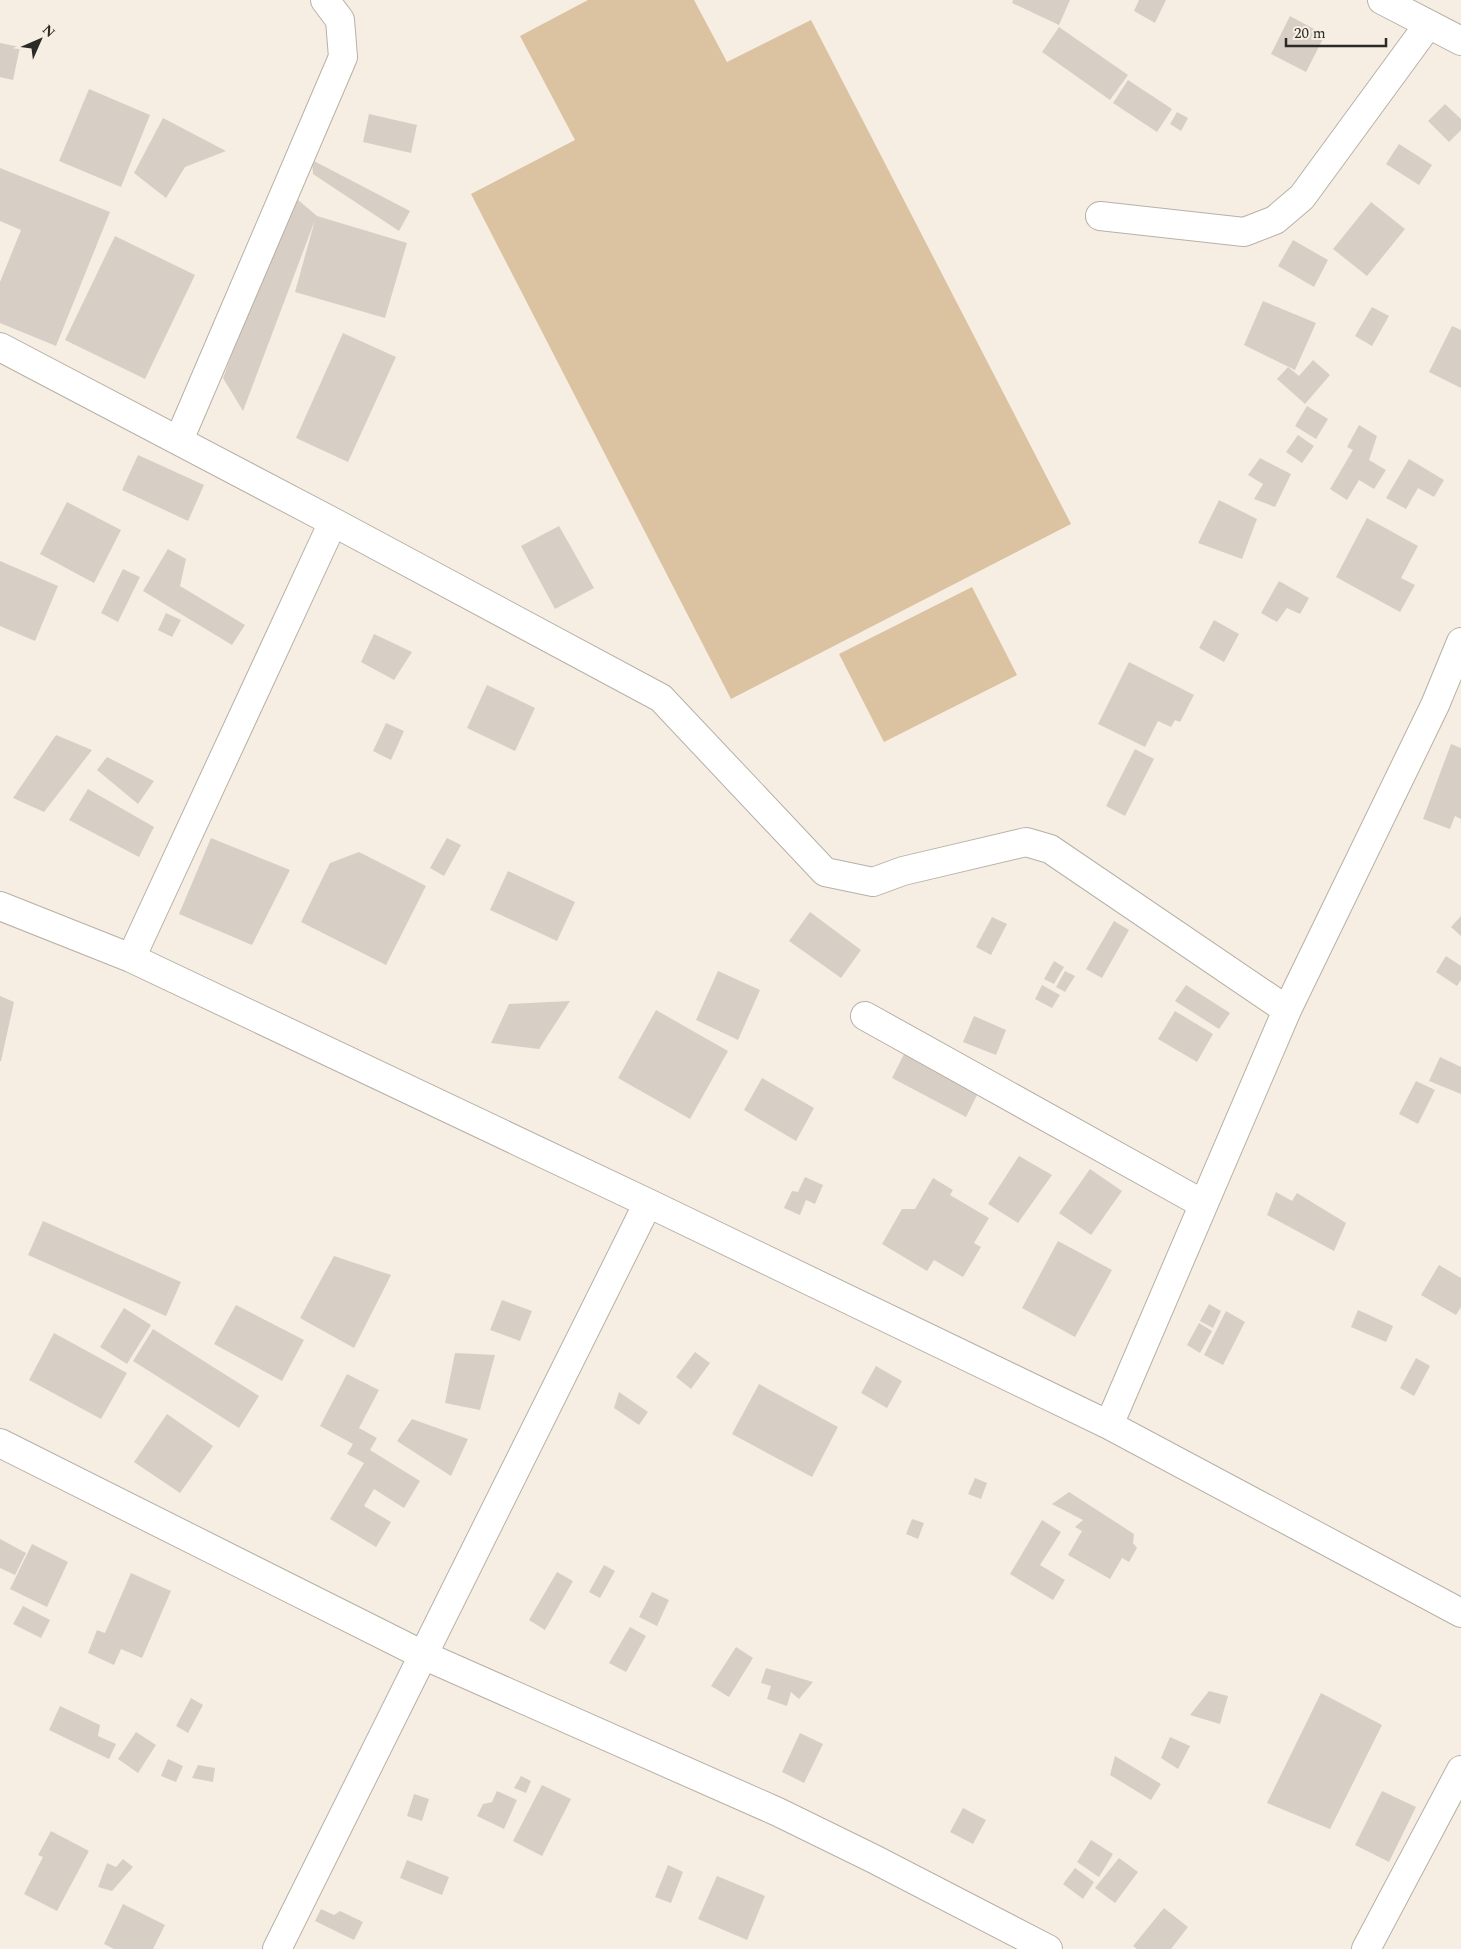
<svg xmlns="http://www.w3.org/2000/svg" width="1461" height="1949" font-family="Spectral,serif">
<rect width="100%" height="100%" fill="#f6eee3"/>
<path fill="#dbc2a0" d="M 588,0 L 694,0 L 727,62 L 811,20 L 1071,524 L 731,699 L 471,194 L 575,140 L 520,36 Z
M 972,587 L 1017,675 L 884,742 L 839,654 Z"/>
<path fill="#d7cfc5" d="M 1013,0 L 1070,0 L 1059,25 L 1012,3 Z
M 1139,0 L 1166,0 L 1155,23 L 1134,11 Z
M 1290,16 L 1325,35 L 1306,72 L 1271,54 Z
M 1059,27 L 1128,75 L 1110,100 L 1042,52 Z
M 0,43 L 20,47 L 13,80 L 0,77 Z
M 1128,80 L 1172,109 L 1157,132 L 1113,103 Z
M 89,89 L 150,115 L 121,187 L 59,161 Z
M 1445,104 L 1461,119 L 1461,130 L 1449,142 L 1428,121 Z
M 1177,112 L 1188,118 L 1181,131 L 1170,124 Z
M 369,114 L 417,125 L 411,153 L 363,142 Z
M 163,118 L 226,151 L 185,167 L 166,198 L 134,173 Z
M 1399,144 L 1432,165 L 1419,185 L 1386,164 Z
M 312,160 L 410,211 L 399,231 L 313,174 Z
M 0,168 L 110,212 L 56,346 L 0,323 L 0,282 L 21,230 L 0,221 Z
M 291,194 L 317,216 L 407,243 L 385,318 L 295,292 L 315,220 L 243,411 L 223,378 Z
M 1371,202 L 1405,229 L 1367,276 L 1333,249 Z
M 115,236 L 195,275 L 145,379 L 65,340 Z
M 1293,240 L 1328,260 L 1314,287 L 1278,266 Z
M 1263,301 L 1316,323 L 1295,370 L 1244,345 Z
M 1372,307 L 1389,316 L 1372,346 L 1355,336 Z
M 1452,326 L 1461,330 L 1461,388 L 1429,372 Z
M 343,333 L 396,357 L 348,462 L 296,438 Z
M 1313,360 L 1330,375 L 1305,404 L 1277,379 L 1288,367 L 1299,376 Z
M 1307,406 L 1328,419 L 1316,439 L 1295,426 Z
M 1359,425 L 1377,436 L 1369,460 L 1386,470 L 1374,489 L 1359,480 L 1347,500 L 1330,489 L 1353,450 L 1347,447 Z
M 1298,435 L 1314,446 L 1302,463 L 1286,452 Z
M 138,455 L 204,485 L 188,521 L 122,490 Z
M 1260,458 L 1291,474 L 1275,507 L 1254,499 L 1263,484 L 1248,475 Z
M 1409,459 L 1444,480 L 1434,497 L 1418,488 L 1406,509 L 1386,498 Z
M 1219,500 L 1257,519 L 1242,559 L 1198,543 Z
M 67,502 L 121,530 L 94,583 L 40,554 Z
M 1367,518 L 1418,546 L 1401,578 L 1415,585 L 1400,612 L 1336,577 Z
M 559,526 L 594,588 L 555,609 L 521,546 Z
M 168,549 L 186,559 L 180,586 L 245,625 L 232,645 L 143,591 Z
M 0,561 L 58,586 L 35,641 L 0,626 Z
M 123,569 L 140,577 L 118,622 L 101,613 Z
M 1279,581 L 1309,598 L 1300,614 L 1287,608 L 1277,622 L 1261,613 Z
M 166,613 L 181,620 L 172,637 L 158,630 Z
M 1214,620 L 1239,634 L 1224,662 L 1199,648 Z
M 374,634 L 412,652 L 394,680 L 361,662 Z
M 1129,662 L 1194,695 L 1180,722 L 1175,720 L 1171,727 L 1158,721 L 1145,747 L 1098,724 Z
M 487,685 L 535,708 L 515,751 L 467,728 Z
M 386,723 L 404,731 L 391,760 L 373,751 Z
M 56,735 L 92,750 L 44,812 L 13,798 Z
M 1451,744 L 1461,748 L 1461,819 L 1455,816 L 1450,829 L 1423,819 Z
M 1135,749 L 1154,759 L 1125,816 L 1106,806 Z
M 107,757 L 154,781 L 138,804 L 97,770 Z
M 88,789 L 154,827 L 139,857 L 69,820 Z
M 211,838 L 290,870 L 252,945 L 179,914 Z
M 447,838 L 461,845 L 444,876 L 430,868 Z
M 359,852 L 426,886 L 386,965 L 301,922 L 330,863 Z
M 508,871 L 575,902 L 557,941 L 490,910 Z
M 810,912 L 861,950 L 841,978 L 789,941 Z
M 1461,916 L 1461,936 L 1451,927 Z
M 992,917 L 1007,924 L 991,955 L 976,947 Z
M 1114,921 L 1129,930 L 1102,978 L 1086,969 Z
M 1446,956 L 1461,966 L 1461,980 L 1457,986 L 1436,972 Z
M 1054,961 L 1064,967 L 1054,984 L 1044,979 Z
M 718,971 L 760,990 L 738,1040 L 696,1020 Z
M 1065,971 L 1075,976 L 1065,992 L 1056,987 Z
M 1042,985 L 1060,995 L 1052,1008 L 1035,999 Z
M 1186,985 L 1230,1013 L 1219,1029 L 1175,1001 Z
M 0,996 L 14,1002 L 1,1061 L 0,1061 Z
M 570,1001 L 539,1049 L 491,1043 L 509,1004 Z
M 656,1010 L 728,1051 L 690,1119 L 618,1078 Z
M 1175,1011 L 1213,1034 L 1197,1062 L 1158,1039 Z
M 974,1016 L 1006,1030 L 996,1055 L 963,1042 Z
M 907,1048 L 981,1087 L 966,1117 L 892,1078 Z
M 1440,1057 L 1461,1067 L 1461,1094 L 1429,1081 Z
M 762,1078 L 814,1108 L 796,1141 L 744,1110 Z
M 1416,1081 L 1435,1090 L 1418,1124 L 1399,1114 Z
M 1019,1156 L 1052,1175 L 1018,1223 L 988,1204 Z
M 1090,1169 L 1122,1191 L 1091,1235 L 1059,1213 Z
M 805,1177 L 823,1185 L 815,1204 L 806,1200 L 800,1215 L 784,1208 L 792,1191 L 798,1192 Z
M 933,1178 L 953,1190 L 950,1195 L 989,1218 L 974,1243 L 981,1247 L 963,1277 L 934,1260 L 927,1271 L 882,1244 L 902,1209 L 915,1209 Z
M 1276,1192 L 1292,1201 L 1297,1193 L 1346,1223 L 1334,1251 L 1267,1215 Z
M 43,1221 L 181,1282 L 166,1316 L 28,1255 Z
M 1058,1241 L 1112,1270 L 1075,1337 L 1022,1308 Z
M 334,1256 L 391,1275 L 354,1348 L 300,1318 Z
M 1439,1265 L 1461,1278 L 1461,1307 L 1456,1315 L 1421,1295 Z
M 502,1300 L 532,1311 L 520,1341 L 490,1330 Z
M 1209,1304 L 1221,1311 L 1213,1328 L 1200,1321 Z
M 236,1305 L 304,1340 L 282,1381 L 214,1344 Z
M 124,1308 L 151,1325 L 127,1364 L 100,1347 Z
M 1358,1310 L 1393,1326 L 1386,1342 L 1351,1327 Z
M 1226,1311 L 1245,1322 L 1223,1365 L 1204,1355 Z
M 1199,1323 L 1212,1331 L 1200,1353 L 1187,1345 Z
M 153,1329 L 259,1396 L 239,1428 L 133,1361 Z
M 54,1333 L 127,1373 L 101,1419 L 29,1380 Z
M 695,1352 L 710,1363 L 691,1389 L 676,1377 Z
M 455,1353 L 495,1355 L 480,1410 L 445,1403 Z
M 1416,1358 L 1430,1366 L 1414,1396 L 1400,1388 Z
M 876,1366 L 902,1381 L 887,1408 L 861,1393 Z
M 347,1374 L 379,1390 L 359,1428 L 377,1438 L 370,1450 L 420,1481 L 404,1508 L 374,1489 L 364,1506 L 391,1522 L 376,1547 L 330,1519 L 364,1463 L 347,1454 L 353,1444 L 320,1426 Z
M 759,1384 L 838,1427 L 812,1477 L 732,1434 Z
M 619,1392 L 648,1412 L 639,1425 L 614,1408 Z
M 167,1414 L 213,1446 L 180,1493 L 134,1462 Z
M 412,1419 L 468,1439 L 451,1476 L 397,1441 Z
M 975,1478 L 987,1483 L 981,1499 L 968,1494 Z
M 1069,1492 L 1134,1534 L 1133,1543 L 1137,1548 L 1129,1562 L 1122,1558 L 1110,1579 L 1068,1555 L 1082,1531 L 1075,1527 L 1083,1520 L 1052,1504 Z
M 912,1519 L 924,1523 L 918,1539 L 906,1534 Z
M 1042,1520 L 1061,1532 L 1040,1565 L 1065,1580 L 1053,1600 L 1010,1574 Z
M 0,1539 L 26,1553 L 15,1575 L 0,1568 Z
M 32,1544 L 68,1562 L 47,1607 L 10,1589 Z
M 604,1565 L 615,1571 L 600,1598 L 589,1592 Z
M 557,1572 L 573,1581 L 545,1630 L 529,1620 Z
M 131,1573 L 171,1591 L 142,1658 L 121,1649 L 114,1665 L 88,1653 L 97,1630 L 105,1633 Z
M 652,1592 L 669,1600 L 657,1626 L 639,1617 Z
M 23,1606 L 50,1620 L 41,1638 L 13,1624 Z
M 630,1627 L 646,1636 L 626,1672 L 609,1663 Z
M 736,1647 L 753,1658 L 729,1697 L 711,1686 Z
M 766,1668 L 813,1682 L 799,1699 L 791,1692 L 787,1706 L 767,1699 L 771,1686 L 761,1683 Z
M 1209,1691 L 1228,1696 L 1220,1724 L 1190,1715 Z
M 1321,1693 L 1382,1725 L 1330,1829 L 1267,1803 Z
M 191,1698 L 203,1705 L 188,1733 L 176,1726 Z
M 60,1706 L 100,1725 L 98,1736 L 116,1744 L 109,1759 L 49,1730 Z
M 136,1732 L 156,1745 L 138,1773 L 118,1759 Z
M 800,1733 L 823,1744 L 804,1783 L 782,1772 Z
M 1170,1737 L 1190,1746 L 1178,1769 L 1161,1758 Z
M 1115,1756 L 1161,1784 L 1151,1800 L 1110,1775 Z
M 168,1759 L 183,1766 L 176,1782 L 161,1776 Z
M 198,1765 L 215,1768 L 213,1782 L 192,1778 Z
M 521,1776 L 531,1781 L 526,1793 L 514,1788 Z
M 542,1785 L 571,1799 L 542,1856 L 513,1841 Z
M 497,1791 L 517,1800 L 504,1829 L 477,1816 L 483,1804 L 492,1802 Z
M 1382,1791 L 1416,1807 L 1389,1862 L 1355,1845 Z
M 414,1794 L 429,1799 L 422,1821 L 407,1816 Z
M 963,1808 L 986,1820 L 973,1844 L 950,1832 Z
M 51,1831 L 89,1851 L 57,1911 L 24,1894 L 43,1857 L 38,1855 Z
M 1091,1840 L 1113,1854 L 1099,1877 L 1077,1862 Z
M 1119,1858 L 1138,1872 L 1115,1903 L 1095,1888 Z
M 123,1859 L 133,1867 L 112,1891 L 98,1887 L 107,1863 L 116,1867 Z
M 407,1860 L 449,1877 L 442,1895 L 400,1878 Z
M 668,1865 L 683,1872 L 671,1903 L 655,1897 Z
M 1075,1868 L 1094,1882 L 1083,1899 L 1063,1884 Z
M 717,1876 L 765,1896 L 747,1940 L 698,1919 Z
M 123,1904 L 165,1925 L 153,1949 L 114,1949 L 104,1944 Z
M 1164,1908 L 1188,1927 L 1171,1949 L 1137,1949 L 1133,1946 Z
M 321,1909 L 334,1915 L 340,1911 L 363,1922 L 354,1940 L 315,1921 Z"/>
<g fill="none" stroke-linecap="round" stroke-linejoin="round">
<g stroke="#b7b0a6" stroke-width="30">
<path id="minor" d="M 1382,0 L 1461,41
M 1100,216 L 1244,232 L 1275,220 L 1302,197 L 1428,25
M 0,347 L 333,522 L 661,698 L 825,872 L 873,882 L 903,871 L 1026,842 L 1050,849 L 1287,1010
M 179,440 L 343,57 L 340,20 L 325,0
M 0,906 L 131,958 L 648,1203 L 1109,1425 L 1461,1613
M 131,958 L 333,522
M 865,1016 L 1203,1204
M 1109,1425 L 1287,1010 L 1435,705 L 1461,642
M 0,1443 L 423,1655 L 778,1812 L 874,1859 L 1048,1949
M 277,1949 L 648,1203
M 1366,1949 L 1461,1770"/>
</g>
<use href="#minor" stroke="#fff" stroke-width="28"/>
</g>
<g transform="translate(40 40) rotate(45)" stroke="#f6eee3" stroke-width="4" paint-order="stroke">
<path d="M0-4L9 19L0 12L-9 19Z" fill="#2c2a26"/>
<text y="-8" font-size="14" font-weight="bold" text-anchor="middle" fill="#2c2a26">N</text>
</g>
<path d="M1286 38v8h100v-8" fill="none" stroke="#2c2a26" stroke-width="2.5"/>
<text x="1294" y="38" font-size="15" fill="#2c2a26" stroke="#f6eee3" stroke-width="4" paint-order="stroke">20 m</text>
</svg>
